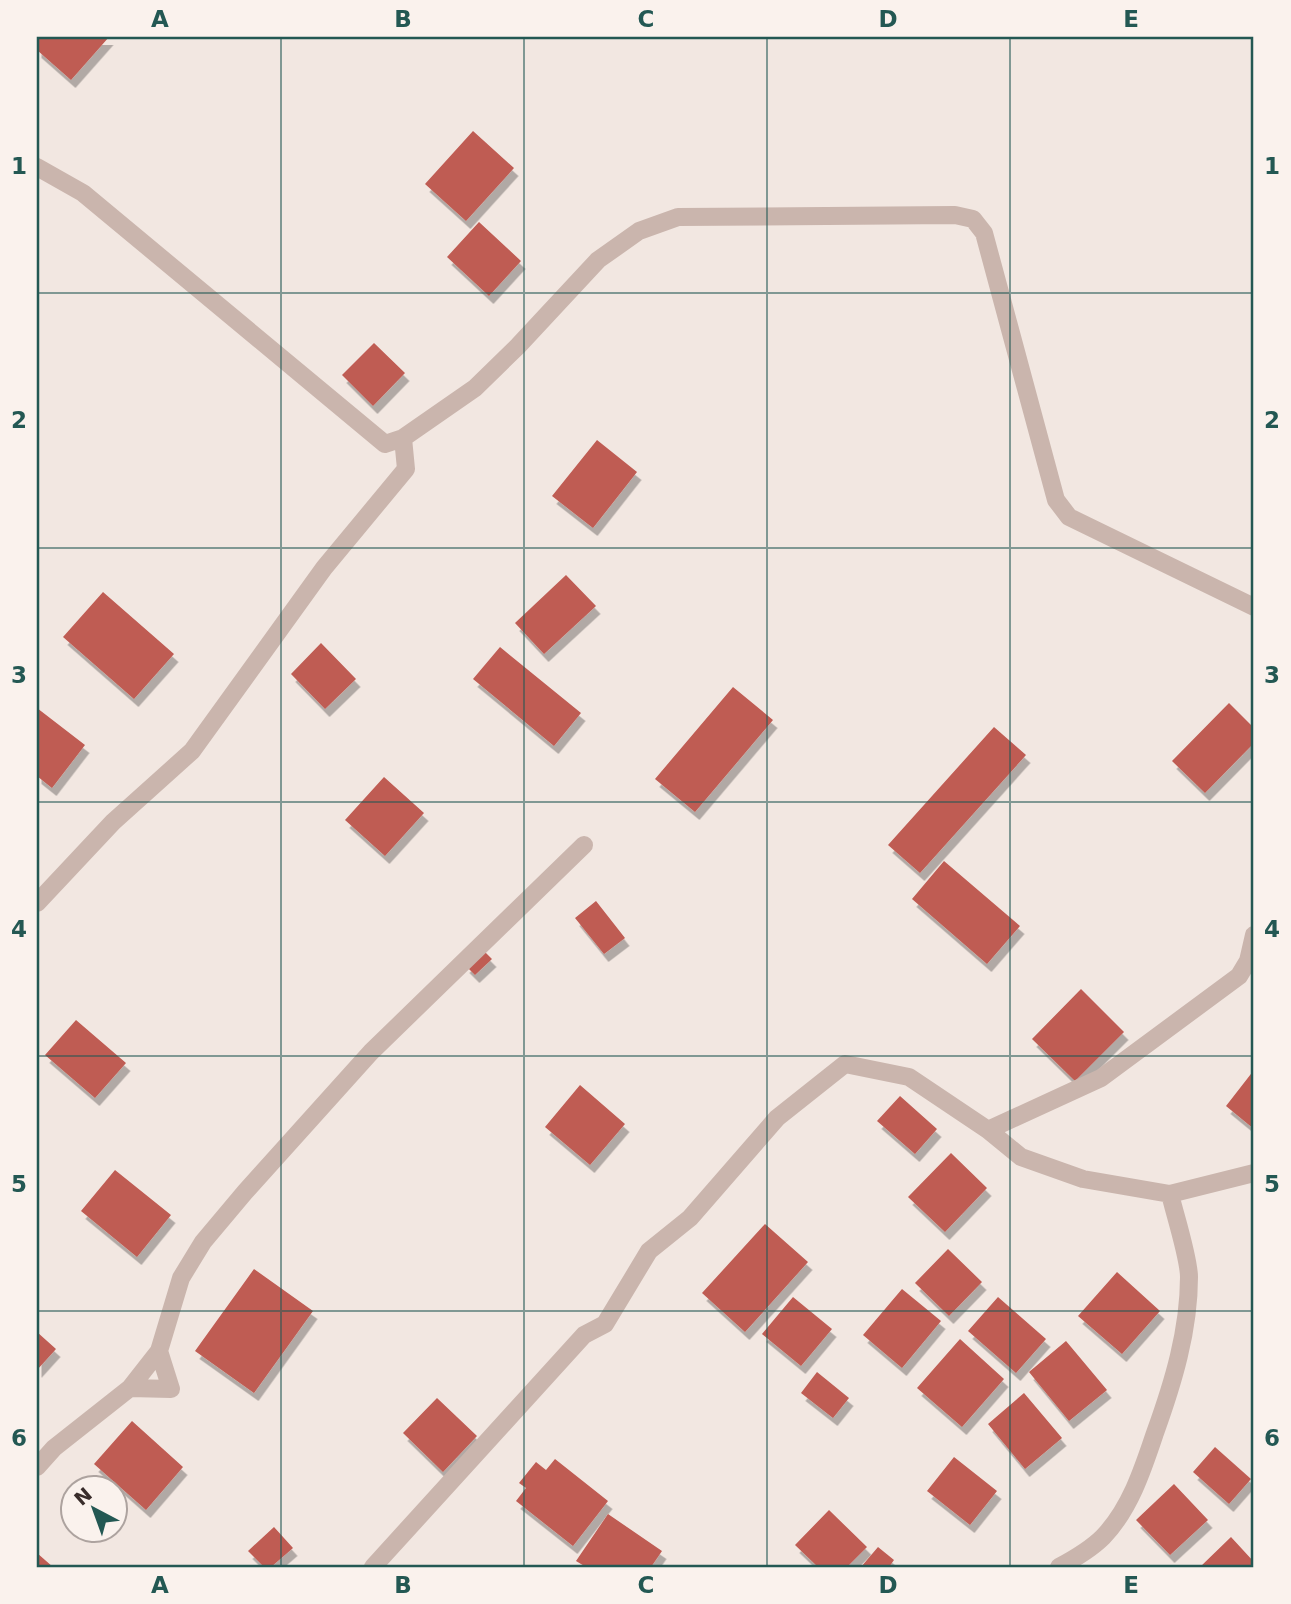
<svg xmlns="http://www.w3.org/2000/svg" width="1291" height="1604" font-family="'DejaVu Sans',sans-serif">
<defs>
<filter id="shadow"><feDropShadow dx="4.5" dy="8" stdDeviation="0" flood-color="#0004"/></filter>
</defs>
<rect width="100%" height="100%" fill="#f2e7e1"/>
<path fill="#bf5b52" filter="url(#shadow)" d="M 37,37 L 109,37 L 71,80 L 37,50 Z
M 473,131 L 514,168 L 466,221 L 425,184 Z
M 479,222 L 521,261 L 489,296 L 447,257 Z
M 374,343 L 405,373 L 373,406 L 342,375 Z
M 597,440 L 637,472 L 593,528 L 552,496 Z
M 566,575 L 596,606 L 544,654 L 515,623 Z
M 103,592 L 174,654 L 134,699 L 63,637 Z
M 321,643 L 356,679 L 325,709 L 291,674 Z
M 500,647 L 581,713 L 554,746 L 473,679 Z
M 733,687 L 773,720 L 695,812 L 655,779 Z
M 1229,703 L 1254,728 L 1254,743 L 1205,793 L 1172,761 Z
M 37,708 L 85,745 L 52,788 L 37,776 Z
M 994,727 L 1026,755 L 920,873 L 888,845 Z
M 384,777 L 424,813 L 385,856 L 345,820 Z
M 944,861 L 1020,926 L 987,964 L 912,899 Z
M 596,901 L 625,938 L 604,954 L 575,918 Z
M 482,949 L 492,959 L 475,975 L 465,965 Z
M 1081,989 L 1124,1032 L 1075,1081 L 1032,1039 Z
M 76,1020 L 126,1063 L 95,1098 L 45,1055 Z
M 1254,1070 L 1254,1129 L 1226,1106 Z
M 580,1085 L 625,1124 L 590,1165 L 545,1127 Z
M 900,1096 L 937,1129 L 915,1154 L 877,1121 Z
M 951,1153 L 987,1188 L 945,1232 L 908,1197 Z
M 115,1170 L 171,1215 L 137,1257 L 81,1211 Z
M 765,1224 L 808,1262 L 745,1332 L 702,1293 Z
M 948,1249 L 982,1282 L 949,1316 L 915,1283 Z
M 254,1269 L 313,1311 L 254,1393 L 195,1351 Z
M 1117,1272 L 1160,1311 L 1122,1354 L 1078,1316 Z
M 902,1289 L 941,1321 L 902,1368 L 863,1335 Z
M 793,1297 L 832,1329 L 801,1366 L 762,1334 Z
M 998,1297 L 1046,1339 L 1016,1373 L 968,1331 Z
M 37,1332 L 56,1349 L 37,1370 Z
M 960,1339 L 1004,1379 L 962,1427 L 917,1388 Z
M 1066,1341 L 1107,1390 L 1069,1421 L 1029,1372 Z
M 817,1372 L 849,1398 L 833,1418 L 801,1393 Z
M 1024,1393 L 1062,1438 L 1025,1469 L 988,1424 Z
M 437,1398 L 477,1436 L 443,1472 L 403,1433 Z
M 132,1421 L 183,1467 L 146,1510 L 94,1464 Z
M 1215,1447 L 1251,1479 L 1229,1504 L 1193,1472 Z
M 954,1457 L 997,1491 L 970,1525 L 927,1491 Z
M 555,1459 L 608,1501 L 573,1546 L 516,1501 L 526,1488 L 519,1483 L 536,1462 L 546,1470 Z
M 1174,1484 L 1208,1520 L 1170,1555 L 1136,1520 Z
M 829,1510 L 867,1547 L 847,1567 L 818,1567 L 795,1545 Z
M 608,1514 L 662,1551 L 651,1567 L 586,1567 L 576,1561 Z
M 274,1527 L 293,1548 L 271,1567 L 264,1567 L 248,1551 Z
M 1231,1537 L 1254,1562 L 1254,1567 L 1200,1567 Z
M 878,1547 L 894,1560 L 889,1567 L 861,1567 Z
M 37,1553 L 53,1567 L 37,1567 Z"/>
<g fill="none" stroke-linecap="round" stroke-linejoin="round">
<path stroke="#cab5ad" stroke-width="18" d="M 37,167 L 83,193 L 385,444 L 403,438 L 475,388 L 518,346 L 598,260 L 639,231 L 678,217 L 955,215 L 973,219 L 984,233 L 1056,500 L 1069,517 L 1254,607
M 37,903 L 113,822 L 192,751 L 324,568 L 406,469 L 403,438
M 988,1130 L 1101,1078 L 1239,976 L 1248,961 L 1254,935
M 1170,1194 L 1254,1173
M 130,1388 L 171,1389 L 159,1351
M 37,1467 L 54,1448 L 130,1388 L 159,1351 L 181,1278 L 203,1242 L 245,1192 L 371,1052 L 584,845
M 373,1567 L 584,1335 L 605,1324 L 649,1251 L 690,1218 L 777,1118 L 845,1064 L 909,1077 L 988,1130 L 1021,1157 L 1083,1179 L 1170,1194 C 1175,1215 1189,1258 1189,1277 C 1189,1331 1173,1383 1155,1433 C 1143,1469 1130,1509 1103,1537 C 1090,1550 1074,1559 1059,1567"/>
</g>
<path fill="none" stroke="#235853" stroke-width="2" stroke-opacity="0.55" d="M 281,37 L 281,1567M 524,37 L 524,1567M 767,37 L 767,1567M 1010,37 L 1010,1567M 37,293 L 1254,293M 37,548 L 1254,548M 37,802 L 1254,802M 37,1056 L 1254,1056M 37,1311 L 1254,1311"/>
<rect width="1291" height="1604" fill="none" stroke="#faf2ed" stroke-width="77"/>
<g transform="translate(94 1509) rotate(319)"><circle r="33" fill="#faf2ed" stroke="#ada39f" stroke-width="2"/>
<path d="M0-5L12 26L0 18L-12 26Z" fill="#235853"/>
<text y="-10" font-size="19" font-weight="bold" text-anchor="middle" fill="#392d2b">N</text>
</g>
<rect x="38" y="38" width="1214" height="1528" fill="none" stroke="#235853" stroke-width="2.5"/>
<g font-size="23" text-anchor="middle" font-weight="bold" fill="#235853">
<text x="160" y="27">A</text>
<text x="403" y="27">B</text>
<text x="646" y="27">C</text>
<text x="888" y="27">D</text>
<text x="1131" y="27">E</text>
<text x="19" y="174">1</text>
<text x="1272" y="174">1</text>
<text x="19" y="428">2</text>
<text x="1272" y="428">2</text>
<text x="19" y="683">3</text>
<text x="1272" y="683">3</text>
<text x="19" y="937">4</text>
<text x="1272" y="937">4</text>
<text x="19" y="1192">5</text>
<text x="1272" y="1192">5</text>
<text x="19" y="1446">6</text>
<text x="1272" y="1446">6</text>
<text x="160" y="1593">A</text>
<text x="403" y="1593">B</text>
<text x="646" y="1593">C</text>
<text x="888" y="1593">D</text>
<text x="1131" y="1593">E</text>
</g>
</svg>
